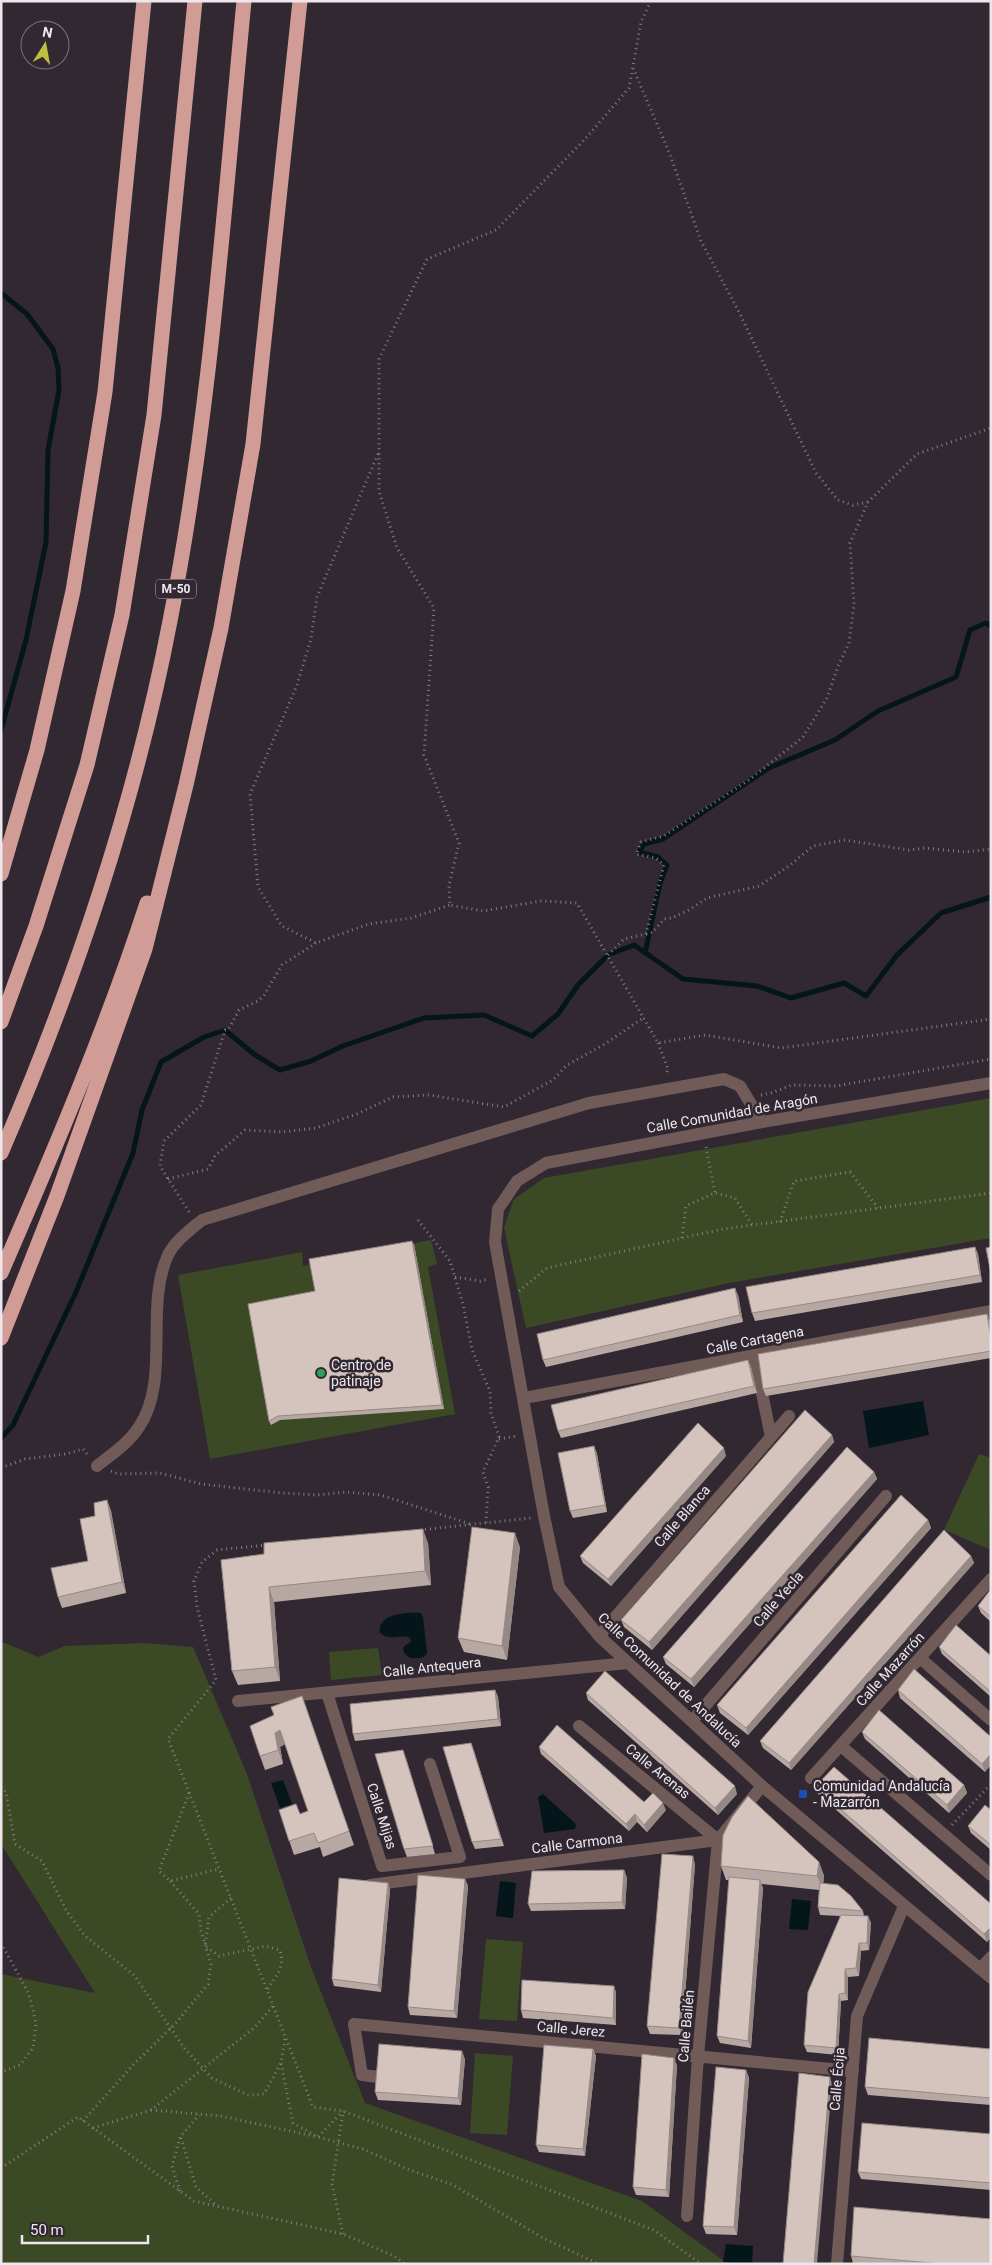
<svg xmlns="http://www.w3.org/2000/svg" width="992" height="2265" font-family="Roboto,sans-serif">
<rect width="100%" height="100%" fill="#312831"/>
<path fill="#3b4a25" d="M 991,1098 L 991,1238 L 729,1283 L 526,1328 L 504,1228 L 514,1199 L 544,1178 Z
M 431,1240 L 437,1264 L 428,1267 L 455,1414 L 210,1459 L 178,1275 L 302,1252 L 303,1266 Z
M 979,1454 L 991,1458 L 989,1549 L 944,1530 Z
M 1,1643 L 5,1643 L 38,1657 L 65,1646 L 144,1643 L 193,1647 L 247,1774 L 311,1967 L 365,2103 L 642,2201 L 728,2264 L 1,2264 L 1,1974 L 95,1993 L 1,1844 Z
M 378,1648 L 382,1675 L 331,1680 L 329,1652 Z
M 486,1939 L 523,1942 L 517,2021 L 479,2019 Z
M 475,2053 L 513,2056 L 507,2135 L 470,2133 Z"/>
<path fill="#041619" d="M 923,1401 L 929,1435 L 869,1448 L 863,1411 Z
M 421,1613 L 423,1617 L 427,1653 L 424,1657 C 416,1659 407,1660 403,1650 L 404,1646 L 411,1642 L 410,1638 C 399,1633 390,1642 380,1633 C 377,1613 407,1612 421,1613 Z
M 283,1780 L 292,1804 L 280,1808 L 271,1783 Z
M 543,1794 L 576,1824 L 575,1829 L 544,1833 L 538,1797 Z
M 500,1881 L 516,1883 L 513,1918 L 496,1916 Z
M 792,1899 L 811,1901 L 808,1930 L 789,1929 Z
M 726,2244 L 753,2246 L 752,2264 L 723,2262 Z"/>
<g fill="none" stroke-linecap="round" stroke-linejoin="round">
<path stroke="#041619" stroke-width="5" d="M 1,293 L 27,314 L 53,349 L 58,368 L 59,390 L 48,450 L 46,542 L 26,640 L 1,730
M 645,953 L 660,883 L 667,865 L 658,857 L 639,852 L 644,844 L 663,839 L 769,768 L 835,740 L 878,711 L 956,677 L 970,630 L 986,623 L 991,626
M 1,1438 L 13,1425 L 76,1292 L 133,1153 L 142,1110 L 161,1062 L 204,1037 L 225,1030 L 255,1055 L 280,1070 L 311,1061 L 343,1046 L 424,1018 L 484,1015 L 532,1036 L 558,1014 L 578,985 L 608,955 L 634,945 L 683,979 L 757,986 L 791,998 L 844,983 L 866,996 L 897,955 L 941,913 L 991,897"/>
<path stroke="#847c84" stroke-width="3" stroke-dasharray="1 4" stroke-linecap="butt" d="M 651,1 L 641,22 L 629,88 L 586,138 L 496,230 L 427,259 L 379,359 L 379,491 L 397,548 L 434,608 L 424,755 L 459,843 L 449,885 L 450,905 L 483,911 L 541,901 L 577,903 L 658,1043 L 705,1035 L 781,1048 L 991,1019
M 633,68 L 669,152 L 701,241 L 740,314 L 816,473 L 838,500 L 853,505 L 868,502
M 378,454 L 317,597 L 311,639 L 297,685 L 250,794 L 258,887 L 282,926 L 316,943 L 369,924 L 411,918 L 450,905
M 646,934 L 653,932 L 664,919 L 672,918 L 689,910 L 707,898 L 759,886 L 789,866 L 813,846 L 845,840 L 909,850 L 926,848 L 964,852 L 991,849
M 608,955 L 624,939 L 646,934 L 664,865 L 656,858 L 636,854 L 641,842 L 664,836 L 749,780 L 803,737 L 827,698 L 838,666 L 849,643 L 854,604 L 850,543 L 868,502 L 917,454 L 991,428
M 658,1043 L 668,1069 L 666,1075
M 761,1095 L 771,1093 L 792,1085 L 836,1086 L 991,1059
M 706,1147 L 715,1193
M 168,1179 L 208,1169 L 215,1156 L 245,1130 L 282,1132 L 316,1128 L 357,1114 L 393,1097 L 429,1095 L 504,1107 L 553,1080 L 567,1065 L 605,1044 L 643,1018
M 189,1212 L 160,1166 L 164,1141 L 201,1105 L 225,1030 L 228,1030 L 239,1010 L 258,1001 L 264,995 L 282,965 L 316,943
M 418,1220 L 450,1261 L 463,1304 L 472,1350 L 490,1391 L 491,1413 L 499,1437 L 483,1472 L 488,1487 L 486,1523
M 780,1222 L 794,1181 L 850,1172 L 878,1208
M 682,1238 L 686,1206 L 715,1193 L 735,1198 L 752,1225
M 455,1277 L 480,1281 L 489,1279
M 519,1291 L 547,1268 L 723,1229 L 991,1193
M 499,1439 L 517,1436
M 1,1468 L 25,1459 L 66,1454 L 83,1449 L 88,1455
M 111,1471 L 118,1474 L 160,1473 L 201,1484 L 282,1493 L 318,1495 L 346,1492 L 381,1495 L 470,1524
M 420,1530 L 531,1518
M 267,1545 L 217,1550 L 202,1562 L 194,1581 L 197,1607 L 216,1680 L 168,1739 L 313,2107 L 343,2111 L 654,2230 L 701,2264
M 1,1787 L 6,1792 L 15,1844 L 42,1861 L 66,1910 L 85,1936 L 134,1975 L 185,2049 L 212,2078 L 248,2095 L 264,2094 L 281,2063
M 189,1793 L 159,1871 L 170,1881 L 219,1869
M 952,1825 L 991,1784
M 231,1898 L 209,1917 L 205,1946 L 219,1956 L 265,1946 L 280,1950 C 285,1969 276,1975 267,1990
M 1,1943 L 29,1994 L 36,2023 L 33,2048 L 20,2065 L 1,2072
M 285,2039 L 281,2063 L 293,2123 L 318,2137 L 363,2149 L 407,2169 L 453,2185 L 545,2239 L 599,2264
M 151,2110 L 221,2116 L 318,2137 L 343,2111
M 83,2121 L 134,2064 L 175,2024 L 208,1984 L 211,1964 L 201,1931 L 199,1914 L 170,1881
M 93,2128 L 151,2110 L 254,2028 L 273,2006
M 181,2138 L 196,2187 L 216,2205
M 1,2168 L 78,2117 L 194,2201 L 343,2234 L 394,2256 L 405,2264
M 180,2191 L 172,2166 L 180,2137 L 199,2115
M 343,2234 L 332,2184 L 343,2112"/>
<path stroke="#715b59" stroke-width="12" d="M 991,1083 L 762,1122 L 546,1163 L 517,1181 L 498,1209 L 495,1242 L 544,1516 L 559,1587 L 599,1636 L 762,1786 L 991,1978
M 754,1355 L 771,1437
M 524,1398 L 991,1311
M 97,1466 C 112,1454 128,1444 139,1427 C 171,1379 144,1307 168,1255 C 175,1241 190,1230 202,1220 L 589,1103 L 724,1079 L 740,1086 L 762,1122
M 599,1636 L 789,1416
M 920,1658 L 991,1720
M 327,1693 L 382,1866 L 460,1857 L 430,1764
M 238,1701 L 628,1663
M 692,1721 L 886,1496
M 579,1726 L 718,1840 L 698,2056 L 687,2216
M 841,1746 L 991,1875
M 811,1778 L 991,1579
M 370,1885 L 718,1840 L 762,1786
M 980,1969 L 991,1957
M 379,2077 L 362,2075 L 354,2024 L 853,2071
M 837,2264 L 857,2016 L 904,1906"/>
<path stroke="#d19c96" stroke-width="15" d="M 1,874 L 37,750 L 73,591 L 105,392 L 144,1
M 1,1022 L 36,926 L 87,765 L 122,615 L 154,415 L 195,1
M 1,1153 C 75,982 135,804 170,621 C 210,417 224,208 244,1
M 1,1273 C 54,1151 106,1029 147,903
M 1,1338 L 57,1196 L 145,949 L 186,785 L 221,628 L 253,444 L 300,1"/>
</g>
<path fill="#b7a8a3" d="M 414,1244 L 444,1409 L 280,1420 L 271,1425 L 269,1421 L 315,1291 Z
M 975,1247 L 978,1254 L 982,1282 L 755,1321 L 752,1313 Z
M 738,1295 L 743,1322 L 546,1367 L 543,1360 Z
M 987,1314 L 990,1321 L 991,1326 L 991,1358 L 766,1396 L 763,1389 Z
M 748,1360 L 751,1367 L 757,1393 L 561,1438 L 558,1431 Z
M 832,1435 L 834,1442 L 652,1650 L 624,1627 L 621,1620 Z
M 594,1446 L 597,1454 L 607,1512 L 573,1518 L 570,1511 Z
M 726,1456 L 611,1586 L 583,1563 L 580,1556 Z
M 874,1472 L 877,1479 L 694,1687 L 666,1664 L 663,1657 Z
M 107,1500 L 111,1511 L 126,1593 L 62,1608 L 58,1597 L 88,1561 L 95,1516 Z
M 928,1520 L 931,1528 L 748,1735 L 720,1713 L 717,1705 Z
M 428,1543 L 431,1585 L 274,1602 L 280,1681 L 238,1685 L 232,1671 L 221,1560 Z
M 520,1547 L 507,1660 L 464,1652 L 458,1638 Z
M 971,1556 L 974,1563 L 791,1770 L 763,1748 L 760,1741 Z
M 991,1589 L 991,1622 L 981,1613 L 978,1606 Z
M 939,1647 L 991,1656 L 991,1697 L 942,1654 Z
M 495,1690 L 498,1697 L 501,1726 L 355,1741 L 353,1734 Z
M 898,1690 L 991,1737 L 985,1772 L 900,1698 Z
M 586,1693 L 737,1794 L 718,1815 L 588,1700 Z
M 302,1696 L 354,1845 L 323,1857 L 320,1847 L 294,1855 L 279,1810 L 300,1814 L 308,1811 L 285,1744 L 280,1747 L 283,1764 L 265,1770 L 260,1756 L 274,1715 Z
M 862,1732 L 964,1785 L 967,1793 L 949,1813 L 865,1739 Z
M 471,1743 L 474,1751 L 504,1846 L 475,1849 L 472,1842 Z
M 539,1747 L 644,1802 L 666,1810 L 647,1832 L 637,1822 L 629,1831 L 541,1754 Z
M 406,1758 L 435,1854 L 407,1857 L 404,1849 Z
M 815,1787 L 991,1904 L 991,1937 L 987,1942 L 818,1794 Z
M 991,1810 L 991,1850 L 971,1833 L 968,1826 Z
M 819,1862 L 824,1876 L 823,1883 L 863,1911 L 864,1916 L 868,1916 L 871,1923 L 869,1950 L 861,1951 L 859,1976 L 848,1977 L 848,2000 L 841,2001 L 838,2055 L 807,2052 L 804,2045 L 840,1916 L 820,1915 L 818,1907 L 819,1890 L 761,1884 L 763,1888 L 751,2048 L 720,2043 L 717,2036 L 729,1880 L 726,1880 L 721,1866 Z
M 695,1864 L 682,2035 L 650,2034 L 647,2026 Z
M 624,1870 L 627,1878 L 625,1909 L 531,1911 L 528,1904 Z
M 465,1879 L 468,1886 L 457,2018 L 410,2015 L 408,2007 Z
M 388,1883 L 390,1890 L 381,1992 L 334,1986 L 332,1979 Z
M 614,1986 L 616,1993 L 616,2025 L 523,2018 L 521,2010 Z
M 593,2049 L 596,2056 L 585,2156 L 539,2152 L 536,2145 Z
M 991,2049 L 991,2105 L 868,2095 L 865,2087 Z
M 465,2059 L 461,2105 L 378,2100 L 375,2092 Z
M 677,2065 L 669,2197 L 636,2195 L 633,2187 Z
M 746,2070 L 749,2078 L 737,2235 L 706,2234 L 703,2226 Z
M 991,2134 L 991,2190 L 861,2179 L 858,2172 Z
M 851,2256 L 991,2264 L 860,2264 L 853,2263 Z"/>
<path fill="#958885" d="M 412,1241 L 414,1244 L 444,1409 L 442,1405 Z
M 975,1247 L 978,1254 L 982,1282 L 980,1275 Z
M 735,1288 L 738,1295 L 743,1322 L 740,1315 Z
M 987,1314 L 990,1321 L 991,1339 Z
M 748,1360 L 751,1367 L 757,1393 L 754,1386 Z
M 832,1435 L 834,1442 L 652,1650 L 649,1642 Z
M 594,1446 L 597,1454 L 607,1512 L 605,1505 Z
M 724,1448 L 726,1456 L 611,1586 L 608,1579 Z
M 874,1472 L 877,1479 L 694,1687 L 691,1679 Z
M 107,1500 L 111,1511 L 126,1593 L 122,1582 Z
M 928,1520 L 931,1528 L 748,1735 L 746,1728 Z
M 423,1529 L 428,1543 L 431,1585 L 425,1571 Z
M 515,1533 L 520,1547 L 507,1660 L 502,1646 Z
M 971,1556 L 974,1563 L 791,1770 L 789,1763 Z
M 269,1587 L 274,1602 L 280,1681 L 275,1667 Z
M 495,1690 L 498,1697 L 501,1726 L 498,1719 Z
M 280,1730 L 285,1744 L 280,1747 L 283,1764 L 278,1750 L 275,1733 Z
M 991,1754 L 991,1765 L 985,1772 L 982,1764 Z
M 964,1785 L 967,1793 L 949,1813 L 947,1805 Z
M 735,1786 L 737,1794 L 718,1815 L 715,1808 Z
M 663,1803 L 666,1810 L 647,1832 L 644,1825 Z
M 635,1814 L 637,1822 L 629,1831 L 626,1824 Z
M 693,1856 L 695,1864 L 682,2035 L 679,2028 Z
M 819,1862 L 824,1876 L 823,1890 L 817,1876 Z
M 624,1870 L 627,1878 L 625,1909 L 622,1902 Z
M 465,1879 L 468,1886 L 457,2018 L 454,2011 Z
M 760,1880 L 763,1888 L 751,2048 L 748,2041 Z
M 388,1883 L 390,1890 L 381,1992 L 378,1985 Z
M 868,1916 L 871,1923 L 869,1950 L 867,1943 Z
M 991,1927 L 991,1937 L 987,1942 L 984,1934 Z
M 859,1943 L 861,1951 L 859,1976 L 856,1968 Z
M 845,1969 L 848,1977 L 848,2000 L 845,1993 Z
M 614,1986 L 616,1993 L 616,2025 L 613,2018 Z
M 839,1994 L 841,2001 L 838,2055 L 836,2048 Z
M 593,2049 L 596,2056 L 585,2156 L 583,2149 Z
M 462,2051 L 465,2059 L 461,2105 L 458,2098 Z
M 674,2058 L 677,2065 L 669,2197 L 666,2190 Z
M 746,2070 L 749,2078 L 737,2235 L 734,2227 Z
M 830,2077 L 832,2084 L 817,2264 L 814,2264 Z"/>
<path fill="#d5c3be" stroke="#958885" d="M 412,1241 L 442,1405 L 278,1416 L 269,1421 L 248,1304 L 315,1291 L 309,1259 Z
M 975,1247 L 980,1275 L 752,1313 L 746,1287 Z
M 991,1247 L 991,1274 L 986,1248 Z
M 735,1288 L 740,1315 L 543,1360 L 537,1334 Z
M 987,1314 L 991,1339 L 991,1351 L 763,1389 L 758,1354 Z
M 748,1360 L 754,1386 L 558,1431 L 551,1405 Z
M 805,1410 L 832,1435 L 649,1642 L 621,1620 Z
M 698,1423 L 724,1448 L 608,1579 L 580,1556 Z
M 594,1446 L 605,1505 L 570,1511 L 558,1453 Z
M 847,1447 L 874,1472 L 691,1679 L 663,1657 Z
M 901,1495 L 928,1520 L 746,1728 L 717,1705 Z
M 107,1500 L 122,1582 L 58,1597 L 51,1568 L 88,1561 L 80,1519 L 95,1516 L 94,1503 Z
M 472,1527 L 515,1533 L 502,1646 L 458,1638 Z
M 423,1529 L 425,1571 L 269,1587 L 275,1667 L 232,1671 L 221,1560 L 264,1554 L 264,1543 Z
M 944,1530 L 971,1556 L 789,1763 L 760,1741 Z
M 991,1589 L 991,1617 L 978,1606 Z
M 956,1625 L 991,1656 L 991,1692 L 939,1647 Z
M 914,1669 L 991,1737 L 991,1754 L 982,1764 L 898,1690 Z
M 605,1671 L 735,1786 L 715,1808 L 586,1693 Z
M 495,1690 L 498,1719 L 353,1734 L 350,1704 Z
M 302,1696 L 349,1831 L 318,1843 L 314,1833 L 289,1841 L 279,1810 L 296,1804 L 300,1814 L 308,1811 L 280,1730 L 275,1733 L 278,1750 L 260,1756 L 250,1726 L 274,1715 L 271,1707 Z
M 879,1710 L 964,1785 L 947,1805 L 862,1732 Z
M 557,1725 L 644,1802 L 653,1793 L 663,1803 L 644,1825 L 635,1814 L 626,1824 L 539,1747 Z
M 471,1743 L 501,1839 L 472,1842 L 443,1747 Z
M 403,1750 L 433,1846 L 404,1849 L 375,1754 Z
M 834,1767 L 991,1904 L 991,1927 L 984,1934 L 815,1787 Z
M 748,1796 L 819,1862 L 817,1876 L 721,1866 L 723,1835 L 732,1817 Z
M 985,1805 L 991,1810 L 991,1845 L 968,1826 Z
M 662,1854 L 693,1856 L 679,2028 L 647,2026 Z
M 624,1870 L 622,1902 L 528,1904 L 532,1871 Z
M 418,1875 L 465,1879 L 454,2011 L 408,2007 Z
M 729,1877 L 760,1880 L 748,2041 L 717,2036 Z
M 339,1878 L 388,1883 L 378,1985 L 332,1979 Z
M 820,1883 L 838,1885 L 851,1896 L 863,1911 L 818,1907 Z
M 841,1915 L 868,1916 L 867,1943 L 859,1943 L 856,1968 L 845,1969 L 845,1993 L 839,1994 L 836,2048 L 804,2045 L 808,1992 Z
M 522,1980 L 614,1986 L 613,2018 L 521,2010 Z
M 869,2038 L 991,2049 L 991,2098 L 865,2087 Z
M 379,2044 L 462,2051 L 458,2098 L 375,2092 Z
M 544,2045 L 593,2049 L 583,2149 L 536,2145 Z
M 642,2054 L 674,2058 L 666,2190 L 633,2187 Z
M 716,2067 L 746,2070 L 734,2227 L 703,2226 Z
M 799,2073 L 830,2077 L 814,2264 L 783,2264 Z
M 862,2123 L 991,2134 L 991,2183 L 858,2172 Z
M 854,2207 L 991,2219 L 991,2264 L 943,2264 L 851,2256 Z"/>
<circle fill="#2e9e5b" stroke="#312831" stroke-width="2" cx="321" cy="1373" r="5"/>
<rect fill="#1a4fb4" stroke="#312831" stroke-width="2" x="798" y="1789" width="10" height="10" rx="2.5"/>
<g text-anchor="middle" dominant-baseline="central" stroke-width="5" stroke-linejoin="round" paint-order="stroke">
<rect fill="#312831" stroke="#b5aeb5" stroke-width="1" x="156" y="579.5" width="40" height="19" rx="4"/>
<g font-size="12" font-weight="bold" fill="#ede7ed">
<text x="176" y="589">M-50</text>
</g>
<g font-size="14" fill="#ede7ed" stroke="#312831">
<text transform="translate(732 1113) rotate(-10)">Calle Comunidad de Aragón</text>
<text transform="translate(755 1340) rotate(-11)">Calle Cartagena</text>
<text transform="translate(682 1516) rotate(-49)">Calle Blanca</text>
<text transform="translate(778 1599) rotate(-49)">Calle Yecla</text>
<text transform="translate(432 1667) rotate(-6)">Calle Antequera</text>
<text transform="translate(890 1669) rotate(-48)">Calle Mazarrón</text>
<text transform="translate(670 1680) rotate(43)">Calle Comunidad de Andalucía</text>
<text transform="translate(658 1771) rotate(39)">Calle Arenas</text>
<text transform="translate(382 1816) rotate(72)">Calle Mijas</text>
<text transform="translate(577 1843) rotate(-7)">Calle Carmona</text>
<text transform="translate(686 2026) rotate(-85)">Calle Bailén</text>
<text transform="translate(571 2029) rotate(5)">Calle Jerez</text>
<text transform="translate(837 2079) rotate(-85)">Calle Écija</text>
</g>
<g font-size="14" fill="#ede7ed" stroke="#312831" text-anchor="start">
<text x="331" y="1365">Centro de<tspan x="331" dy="16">patinaje</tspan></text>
<text x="813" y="1786">Comunidad Andalucía<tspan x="813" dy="16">- Mazarrón</tspan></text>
</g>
</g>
<rect width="992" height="2265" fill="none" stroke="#ede7ed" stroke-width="5"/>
<g transform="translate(45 45) rotate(11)"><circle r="24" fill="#312831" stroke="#7c747c"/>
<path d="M0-4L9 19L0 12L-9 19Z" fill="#bfbe41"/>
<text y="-8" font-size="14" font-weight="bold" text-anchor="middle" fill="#ede7ed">N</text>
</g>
<path d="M22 2235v8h126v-8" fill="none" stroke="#ede7ed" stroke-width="2.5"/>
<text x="30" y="2235" font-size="15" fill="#ede7ed" stroke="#312831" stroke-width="4" paint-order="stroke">50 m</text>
</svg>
